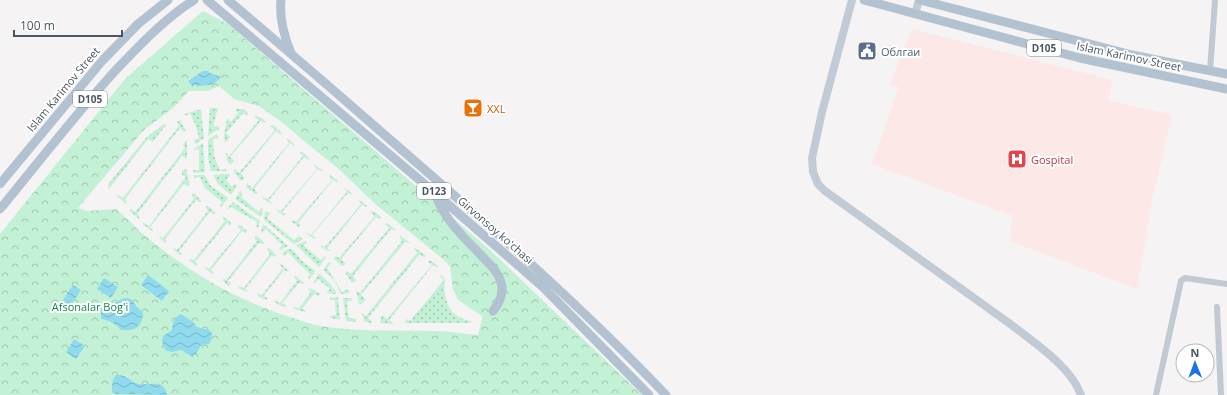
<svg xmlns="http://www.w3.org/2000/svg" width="1227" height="395" font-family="'Open Sans',sans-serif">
<defs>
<pattern id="grass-dots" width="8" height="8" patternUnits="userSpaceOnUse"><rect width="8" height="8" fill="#c3f1d5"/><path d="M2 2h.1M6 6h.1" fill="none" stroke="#a0c6b0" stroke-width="1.8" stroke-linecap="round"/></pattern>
<pattern id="forest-crowns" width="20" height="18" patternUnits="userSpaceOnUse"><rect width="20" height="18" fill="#c3f1d5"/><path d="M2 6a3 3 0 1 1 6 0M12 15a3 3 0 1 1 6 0" fill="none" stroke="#a0c6b0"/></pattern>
<pattern id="water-waves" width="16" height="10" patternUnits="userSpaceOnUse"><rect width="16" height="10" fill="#90daee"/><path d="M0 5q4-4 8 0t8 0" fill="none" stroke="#78b4c4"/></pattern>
</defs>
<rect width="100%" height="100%" fill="#f5f3f3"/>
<path fill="#fce8e6" d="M 912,29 L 1112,80 L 1109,101 L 1170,114 L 1171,119 L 1151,205 L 1137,289 L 1010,241 L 1013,216 L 872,164 L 899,87 L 890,84 Z"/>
<path fill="url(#grass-dots)" d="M 210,108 L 218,108 L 213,127 L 219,126 L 219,129 L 208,136 Z
M 201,109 L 204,138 L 195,144 L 194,140 L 199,138 L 196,126 L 190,113 L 185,116 L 185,114 Z
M 235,109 L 244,109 L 248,113 L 247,116 L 243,113 L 226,133 L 230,137 L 225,143 L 224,135 L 227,118 L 231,122 L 238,113 Z
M 255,115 L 263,119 L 266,122 L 264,123 L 261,121 L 230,157 L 234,161 L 230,165 L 227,160 L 226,152 L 229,156 L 259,120 L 255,118 Z
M 180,120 L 186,131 L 183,132 L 180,128 L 125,199 L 127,202 L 126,204 L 117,196 L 118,195 L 123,198 L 179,126 L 177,122 Z
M 164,124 L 166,125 L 153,142 L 148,139 L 109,189 L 108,185 L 110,182 L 146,138 L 153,132 Z
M 273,125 L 281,132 L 281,135 L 276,131 L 241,174 L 245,178 L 241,181 L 234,172 L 235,169 L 239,173 L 275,130 L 270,126 Z
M 217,134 L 218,138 L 213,139 L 214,156 L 220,170 L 226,169 L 226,171 L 211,171 L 208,158 L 208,140 Z
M 286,138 L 287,138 L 295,145 L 295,146 L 290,143 L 254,189 L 258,193 L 255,194 L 246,187 L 247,183 L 252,188 L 289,143 Z
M 187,140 L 187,159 L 182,156 L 137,214 L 140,217 L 139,219 L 130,211 L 131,209 L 135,212 L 136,211 L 185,148 L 183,144 Z
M 203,143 L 205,172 L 193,173 L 193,170 L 199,170 L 199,149 L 194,150 L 194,149 Z
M 301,151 L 308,157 L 309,160 L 304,157 L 269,200 L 272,203 L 271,204 L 263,199 L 263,197 L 268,199 L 303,156 L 300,153 Z
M 313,164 L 321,169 L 322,172 L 318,169 L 282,212 L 286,214 L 284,216 L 277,211 L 277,209 L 281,211 L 317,169 Z
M 186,169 L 190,185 L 188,186 L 184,184 L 150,227 L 153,230 L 153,232 L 143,224 L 143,222 L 149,226 L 186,177 L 182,175 L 182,171 Z
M 229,174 L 230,176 L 226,180 L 232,187 L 236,184 L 237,186 L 231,195 L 218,184 L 213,175 Z
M 330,174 L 337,180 L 338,183 L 333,180 L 298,223 L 301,225 L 299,227 L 292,222 L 292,220 L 296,222 L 332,180 L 329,176 Z
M 194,175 L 205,175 L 210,185 L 228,198 L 221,207 L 220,206 L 222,202 L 205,188 L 200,177 L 194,178 Z
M 343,187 L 351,192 L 352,195 L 348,193 L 312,235 L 316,238 L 314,239 L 307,234 L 306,232 L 311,235 L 347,192 Z
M 241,190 L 242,198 L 259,212 L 261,208 L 263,209 L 261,217 L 235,199 Z
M 192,194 L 194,194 L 201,200 L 201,202 L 199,202 L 196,200 L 165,239 L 167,242 L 165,243 L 159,237 L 160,236 L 163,238 L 194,199 L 192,196 Z
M 358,199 L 366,205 L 367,207 L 362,205 L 327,248 L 330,250 L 328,251 L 321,247 L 321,245 L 325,247 L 361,204 Z
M 233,202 L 260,221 L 258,228 L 256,227 L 257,222 L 231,207 L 228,210 L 227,209 Z
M 206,206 L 208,206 L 215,212 L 215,213 L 213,214 L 210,212 L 179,251 L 182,254 L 180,255 L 173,249 L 174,248 L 177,250 L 208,211 L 206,208 Z
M 265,211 L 270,213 L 267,218 L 294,240 L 299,236 L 303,239 L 294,244 L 264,220 Z
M 371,211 L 375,212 L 381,217 L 381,219 L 376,217 L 341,259 L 346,264 L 342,266 L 334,259 L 335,256 L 339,258 L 375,216 L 371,213 Z
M 223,216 L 231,223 L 232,224 L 229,225 L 227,223 L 195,262 L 198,264 L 196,266 L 189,260 L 190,259 L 194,260 L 225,221 L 223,219 Z
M 387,223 L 396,230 L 395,231 L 391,229 L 353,276 L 356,280 L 352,283 L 345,272 L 347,271 L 351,274 L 389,228 L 385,224 Z
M 263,224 L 288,246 L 280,250 L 279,249 L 282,245 L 266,229 L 262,233 L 261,232 Z
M 238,225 L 240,225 L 247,231 L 247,232 L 245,233 L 242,231 L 211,270 L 214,273 L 212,274 L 205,268 L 206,267 L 209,269 L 241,230 L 238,227 Z
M 399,235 L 401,236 L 410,243 L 405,242 L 361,295 L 366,299 L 361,305 L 359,303 L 356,290 L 360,293 L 402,241 Z
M 255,236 L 257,236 L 264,242 L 264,244 L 262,244 L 259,243 L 228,281 L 231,284 L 228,286 L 222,280 L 223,279 L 226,280 L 257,241 L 255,239 Z
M 306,241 L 306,242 L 304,246 L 321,260 L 325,256 L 326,257 L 319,267 L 296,245 Z
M 269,248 L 276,255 L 276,256 L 274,257 L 272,255 L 245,289 L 248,291 L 248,292 L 238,288 L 239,286 L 244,288 L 270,254 L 267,249 Z
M 415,248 L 425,255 L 425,257 L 419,255 L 368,318 L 372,322 L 371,323 L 364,321 L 362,313 L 366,316 L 417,253 L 414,249 Z
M 292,249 L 302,261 L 314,270 L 315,272 L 309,279 L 308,277 L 310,274 L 299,264 L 288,252 L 284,256 L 282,254 L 286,250 Z
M 430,260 L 438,266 L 439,268 L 433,265 L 389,320 L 394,324 L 380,323 L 382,315 L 387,319 L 432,265 L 428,262 Z
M 329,262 L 331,263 L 327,268 L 342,292 L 348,289 L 350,295 L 349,293 L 341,294 L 334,280 L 323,270 Z
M 280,263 L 290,272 L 284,270 L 264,296 L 267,298 L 267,300 L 259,297 L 256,293 L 262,295 L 283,268 L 279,264 Z
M 319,273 L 330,284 L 336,292 L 336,294 L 326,293 L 330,289 L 318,279 L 315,283 L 314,282 Z
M 441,275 L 445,279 C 443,299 448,317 471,321 L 471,323 L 405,323 L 406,319 L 410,321 L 444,280 L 440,277 Z
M 296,276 L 304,283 L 303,284 L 299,283 L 282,303 L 287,306 L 285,307 L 275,303 L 274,301 L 275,300 L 280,303 L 297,281 L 294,277 Z
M 310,288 L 320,294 L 319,296 L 314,294 L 302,309 L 306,311 L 305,312 L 294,309 L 294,307 L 299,308 L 311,292 L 308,289 Z
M 338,297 L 340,320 L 331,318 L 330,316 L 336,315 L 335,300 L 330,300 L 330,298 Z
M 343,298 L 351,298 L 352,301 L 347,301 L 349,318 L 356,319 L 356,322 L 346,321 Z"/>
<path fill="url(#forest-crowns)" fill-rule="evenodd" d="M 203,11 L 228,24 L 490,250 L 642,395 L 0,395 L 0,234 L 125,79 ZM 219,86 L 234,99 L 259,106 L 283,123 L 304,141 L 339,169 L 373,202 L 444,260 L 450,266 L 453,289 L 458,300 L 482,316 L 482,319 L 478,335 C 464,334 451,331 436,331 C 400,330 364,332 327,327 C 311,325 296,319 281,314 C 226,295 182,267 138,230 L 133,224 L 116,209 L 87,211 L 78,208 L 144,130 L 173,108 L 189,91 L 208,91 Z"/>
<path fill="url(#water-waves)" d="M 203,71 L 208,71 L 210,73 L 221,77 C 214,87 203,86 191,85 L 188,81 Z
M 148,275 L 169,291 L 162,301 L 141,285 Z
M 104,278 L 118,287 L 111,298 L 97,289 Z
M 73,285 L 81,290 L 69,308 L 61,303 Z
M 124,298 C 134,298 132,302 138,308 C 140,310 142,311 143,313 C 143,327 133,333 120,329 C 115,323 108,320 101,319 L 101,306 L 112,304 Z
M 181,314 L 193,322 L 197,327 L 209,330 L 212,333 L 211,340 L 209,344 C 197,345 202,346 196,354 L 191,356 L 181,350 L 172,352 L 165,350 L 162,341 L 163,336 L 172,330 C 173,322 173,318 181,314 Z
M 74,339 L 85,346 L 76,359 L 66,352 Z
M 116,375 C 130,375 129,382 139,384 C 150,386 164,378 167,395 L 115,394 L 112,390 C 112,384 112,380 116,375 Z"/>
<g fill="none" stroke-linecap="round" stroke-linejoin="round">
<path stroke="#c1cad2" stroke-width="6" d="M 1210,71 L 1215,0
M 1217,307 L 1221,395
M 1156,395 L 1181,281 L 1185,278 L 1227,284"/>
<path stroke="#c1cbd6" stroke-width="8" d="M 852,0 L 822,112 L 812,158 L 813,172 L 818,184 L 825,191 L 1013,326 C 1036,344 1071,367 1081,395
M 915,14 L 919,0"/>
<path stroke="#b3c2d1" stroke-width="9" d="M 207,0 L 435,193 L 543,287 L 649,395
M 228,0 C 287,50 345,100 402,150 C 493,229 583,308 666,395
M 281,0 C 279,19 284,36 291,53
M 864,0 L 1080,58 L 1227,89
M 920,0 L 1132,55 L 1227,74
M 0,184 L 102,61 L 138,24 L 168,0
M 435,194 C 444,218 461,235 479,253 C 485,260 495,268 499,277 C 505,289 501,301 493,311
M 0,209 C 38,163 75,115 115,71 C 139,46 164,19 194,0"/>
</g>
<defs>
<g id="civic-square" transform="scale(1)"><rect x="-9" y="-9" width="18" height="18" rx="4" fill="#5c6f8a" stroke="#fff"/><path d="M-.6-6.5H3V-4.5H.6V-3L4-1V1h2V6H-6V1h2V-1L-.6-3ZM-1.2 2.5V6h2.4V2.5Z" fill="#fff"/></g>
<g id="bar-square" transform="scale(1)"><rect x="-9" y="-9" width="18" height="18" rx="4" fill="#e8710a" stroke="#fff"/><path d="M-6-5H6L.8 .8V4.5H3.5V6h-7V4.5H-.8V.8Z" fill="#fff"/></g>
<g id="hospital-square" transform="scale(1)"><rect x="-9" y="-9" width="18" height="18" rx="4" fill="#e0444e" stroke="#fff"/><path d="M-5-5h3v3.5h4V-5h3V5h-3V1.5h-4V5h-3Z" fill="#fff"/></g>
</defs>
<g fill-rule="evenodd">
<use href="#civic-square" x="867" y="51"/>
<use href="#bar-square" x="473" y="108"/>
<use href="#hospital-square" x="1017" y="159"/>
</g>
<g text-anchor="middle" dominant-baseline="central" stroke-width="4" stroke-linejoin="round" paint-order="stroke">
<g fill="#fff" stroke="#808990" stroke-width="1">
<rect x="1027" y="40" width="34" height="16" rx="3"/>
<rect x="73" y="91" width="34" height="16" rx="3"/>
<rect x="417" y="183" width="34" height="16" rx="3"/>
</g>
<g font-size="10" font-weight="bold" fill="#4a5661">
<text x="1044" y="48">D105</text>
<text x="90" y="99">D105</text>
<text x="434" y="191">D123</text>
</g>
<g font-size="11" fill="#4e5e75" stroke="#fff" text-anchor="start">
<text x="881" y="51">Облгаи</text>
</g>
<g font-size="11" fill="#4a5661" stroke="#fff">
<text transform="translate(1129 56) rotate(12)">Islam Karimov Street</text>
<text transform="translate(63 89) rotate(-50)">Islam Karimov Street</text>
<text transform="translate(496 230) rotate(41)">Girvonsoy koʻchasi</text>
</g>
<g font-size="11" fill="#c56008" stroke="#fff" text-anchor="start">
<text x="487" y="108">XXL</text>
</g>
<g font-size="11" fill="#be3a42" stroke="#fff" text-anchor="start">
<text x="1031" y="159">Gospital</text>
</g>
<g font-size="11" fill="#17864f" stroke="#fff">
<text x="90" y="306">Afsonalar Bog'i</text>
</g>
</g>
<g transform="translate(1195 363) rotate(359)"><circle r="19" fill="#ffffff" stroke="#b7bbc0"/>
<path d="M0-3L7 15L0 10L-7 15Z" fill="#1a73e8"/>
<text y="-6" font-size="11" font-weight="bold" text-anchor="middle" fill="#4a5661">N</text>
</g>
<path d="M14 30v6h108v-6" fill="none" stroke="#4a5661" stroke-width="2"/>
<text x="20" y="30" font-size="12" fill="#4a5661" stroke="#ffffff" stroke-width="3" paint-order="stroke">100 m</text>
</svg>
